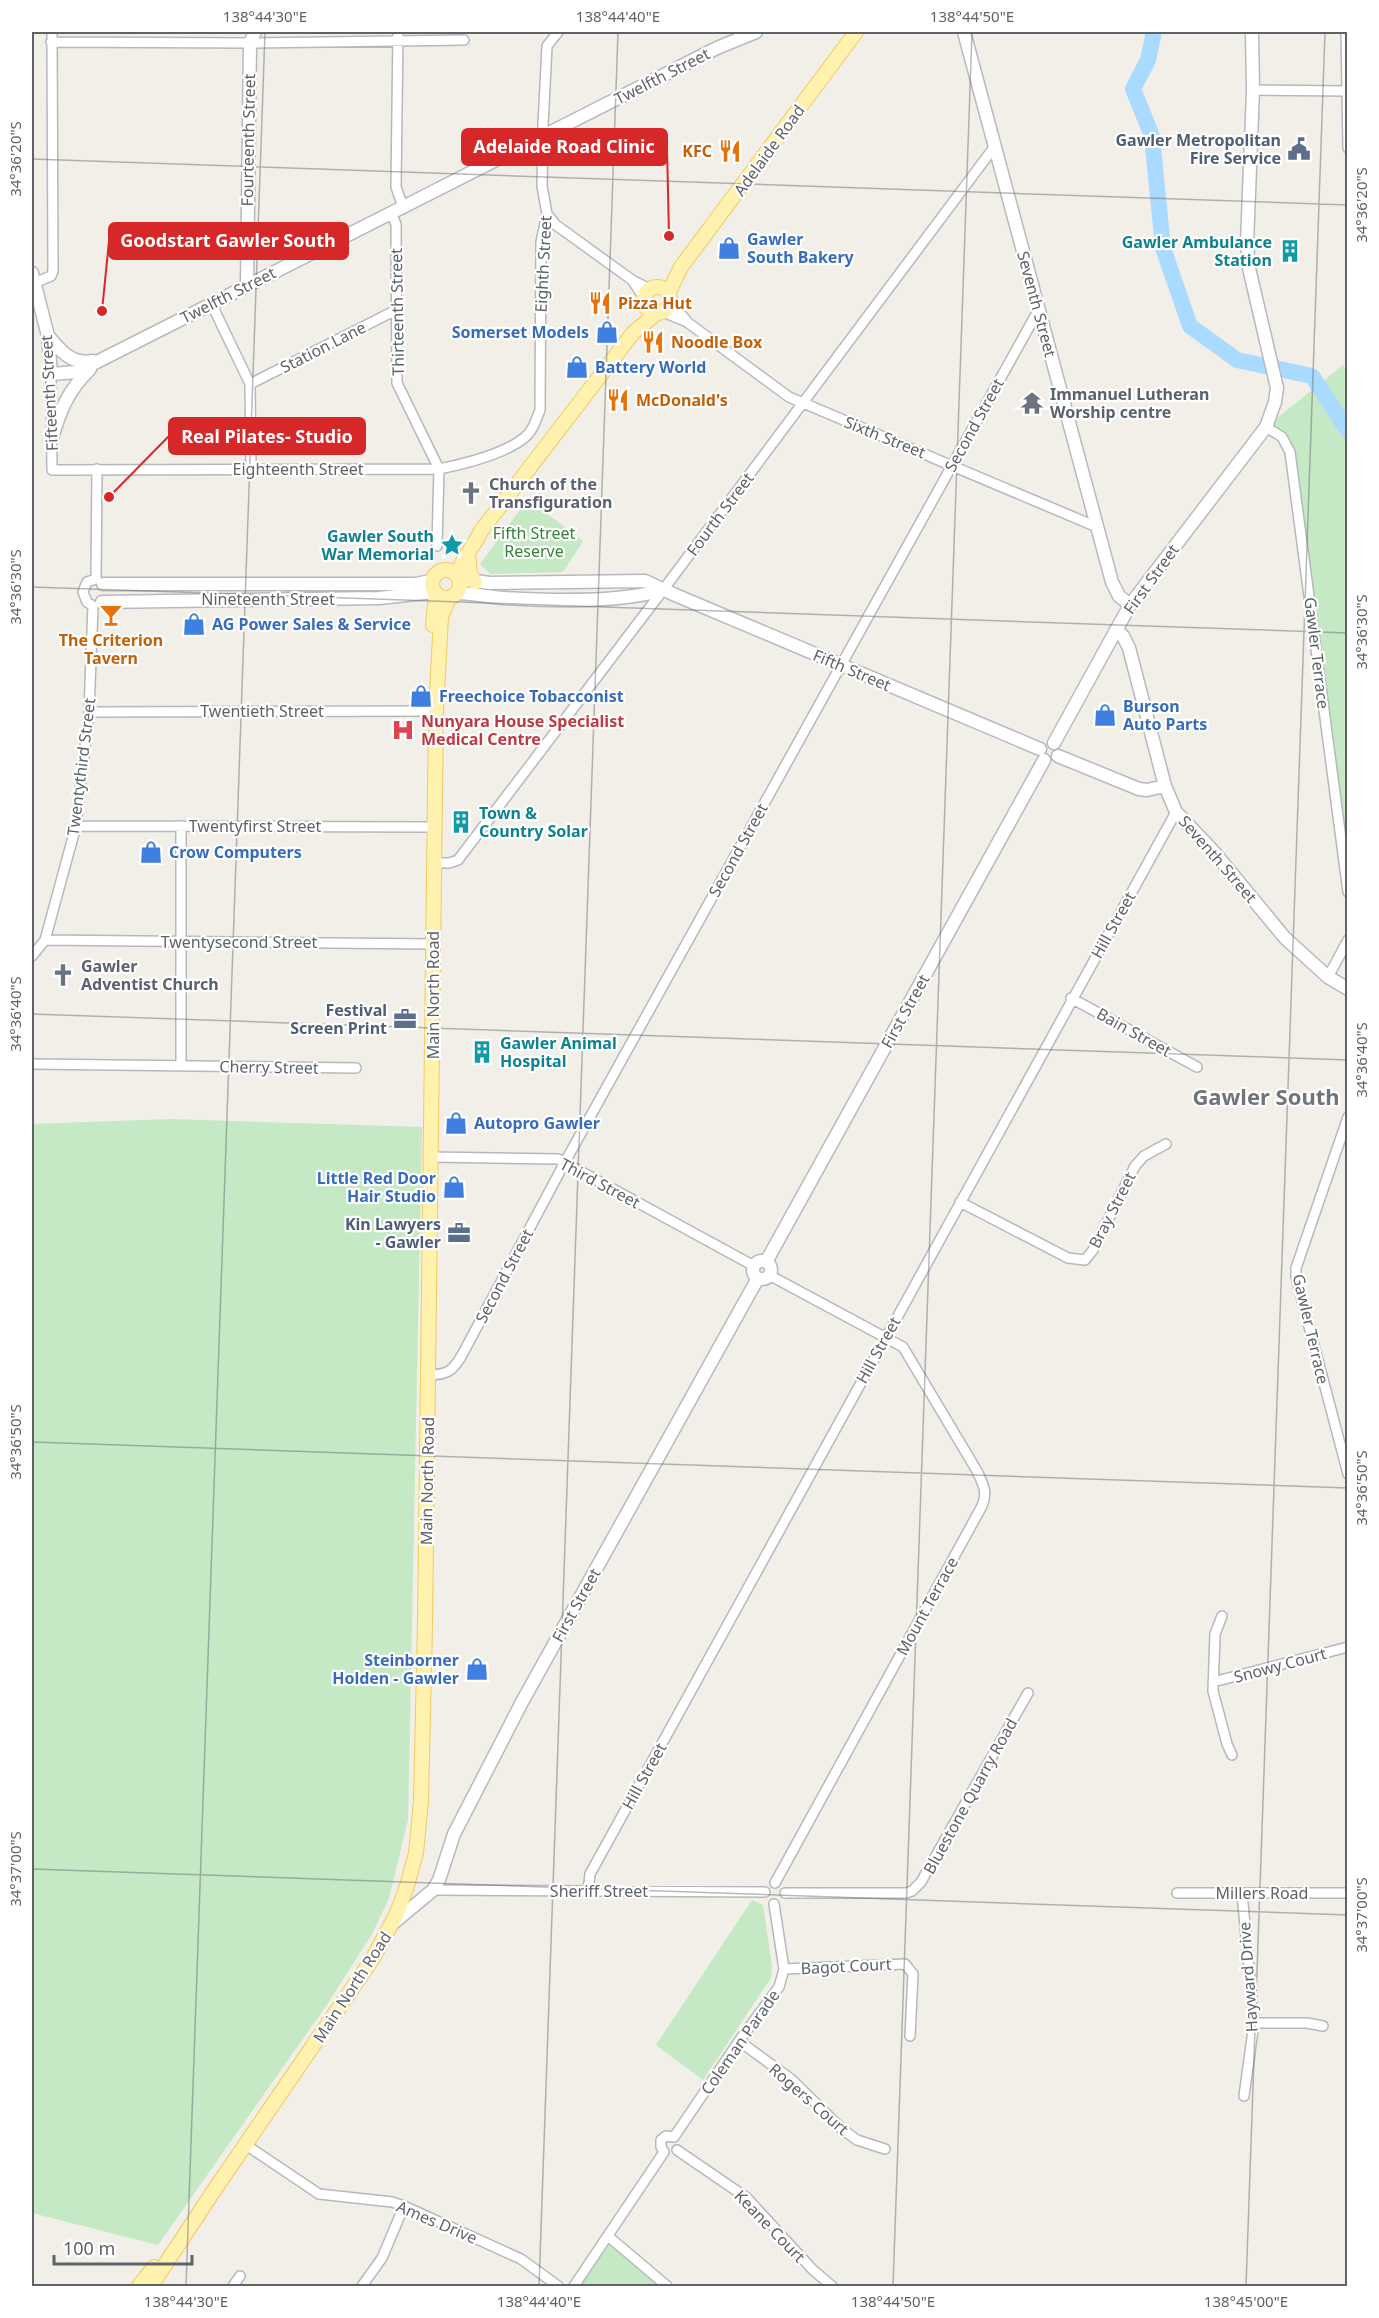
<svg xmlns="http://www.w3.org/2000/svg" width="1379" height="2318" font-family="'Noto Sans',sans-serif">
<rect width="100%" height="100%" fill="#f1efe8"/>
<path fill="#c5e8c5" d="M 1343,365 L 1347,371 L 1347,892 L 1290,452 L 1266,427 Z
M 528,499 L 583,541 L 563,572 L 490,574 L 480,564 Z
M 171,1119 L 422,1127 L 408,1820 L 389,1898 L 372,1934 L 328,2003 L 158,2245 L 32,2213 L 32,1124 Z
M 752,1900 L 763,1905 L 772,1966 L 771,1978 L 703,2080 L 656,2045 Z
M 609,2245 L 659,2286 L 580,2286 Z"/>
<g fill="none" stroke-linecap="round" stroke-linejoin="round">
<path stroke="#aadaff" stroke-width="16" d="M 1154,32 L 1148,60 L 1133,89 L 1152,136 L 1163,248 L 1190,326 L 1237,360 L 1312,376 L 1348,431"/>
<g stroke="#b5b8bc" stroke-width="12">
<path id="street" d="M 398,32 L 396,187 L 403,207
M 1346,32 L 1348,148
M 51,42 L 250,43 L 464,40
M 1253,90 L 1348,91
M 391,213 L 396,224 L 397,383 L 439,469 L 437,546
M 547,214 L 556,225 L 632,280 L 650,289
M 632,280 L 644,298
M 34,283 L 51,276 L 53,271 L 52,32
M 669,301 L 686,320
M 211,303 L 250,384 L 251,469
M 661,311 L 687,322 L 789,397 L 1097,527
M 51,374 L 52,470 L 439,469 C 464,464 504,454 524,438 C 533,431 536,420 540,410 L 541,242 L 547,214 L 542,186 L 543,125 L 547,46 L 558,32
M 250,384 L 396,310
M 1266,427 L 1282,437 L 1290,452 L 1348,892
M 96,579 L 97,469
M 93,606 L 87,602 L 83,592 L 87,582 L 96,579
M 89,712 L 436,711
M 76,826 L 434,827
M 181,826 L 181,1065
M 433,863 L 449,863 L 458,860 L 663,590 L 995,146
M 45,940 L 433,944
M 32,956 L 45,940 L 76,826 L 89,712 L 93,606
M 1328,977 L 1348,940
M 1071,998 L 1197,1067
M 32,1064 L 356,1068
M 1348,1117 L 1296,1268 L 1296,1277 L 1348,1474
M 431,1157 L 558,1159 L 754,1266
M 960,1202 L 1068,1258 L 1085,1260 L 1093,1250 L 1135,1166 L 1144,1156 L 1166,1144
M 769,1275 L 903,1347 L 977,1471 C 983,1484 988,1492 982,1506 L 775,1883
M 428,1375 C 447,1375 453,1371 462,1355 L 565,1162 L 1039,309
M 1222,1616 L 1215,1634 L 1213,1691 L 1227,1744 L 1232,1755
M 1213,1682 L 1348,1647
M 433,1890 L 765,1892
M 588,1891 L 590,1874 L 1176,812
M 785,1893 L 906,1893 L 912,1891 L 921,1882 L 1028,1693
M 1177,1893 L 1348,1893
M 1242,1893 L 1254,2023 L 1244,2096
M 784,1969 L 905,1964 L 913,1974 L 910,2036
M 1254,2023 L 1307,2023 L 1323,2026
M 739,2041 L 791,2079 L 842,2129 L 857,2140 L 885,2149
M 674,2137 L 739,2041 L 779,1987 L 784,1969 L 774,1904
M 246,2145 L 319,2194 L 392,2202 L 404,2206 L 521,2259 L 558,2286
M 677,2150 L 747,2198 L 813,2270 L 832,2286
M 664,2152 L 661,2147 L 661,2140 L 666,2136 L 674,2137
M 609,2237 L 667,2286
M 233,2286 L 240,2276
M 362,2286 L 382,2258 L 404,2206
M 574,2286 L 664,2152"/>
</g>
<g stroke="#b6babf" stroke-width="15">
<path id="secondary" d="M 964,32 L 1112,582 L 1119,596 L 1130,605
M 32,273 L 48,336 L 51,374 L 77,372 L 717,48 L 756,32
M 247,285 L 250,43 L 255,32
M 48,336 C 61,351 71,365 93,361
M 52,438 C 61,408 68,391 90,369
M 459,579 L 490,583 L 645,581 L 673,594 L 1040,749
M 103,584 L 416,584 L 431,581
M 457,593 C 473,593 488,597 504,598 C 553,601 617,603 663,590
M 102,602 L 379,598 L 433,592
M 1116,630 L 1123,636 L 1129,648 L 1165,786 L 1176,812 L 1214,852 L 1285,938 L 1328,977 L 1348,989
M 1054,743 L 1130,605 L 1266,427 L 1275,402 L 1277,388 L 1249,268 L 1247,244 L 1253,90 L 1252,32
M 1058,756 L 1139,789 L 1147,790 L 1165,786
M753 1270a9 9 0 1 1 18 0a9 9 0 1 1-18 0Z
M 766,1262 L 1044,760
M 391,1925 L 433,1890 L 439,1880 L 454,1834 L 522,1702 L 758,1278"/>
</g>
<g stroke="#f2c960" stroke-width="16">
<path id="primary" d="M644 300a13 13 0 1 1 26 0a13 13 0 1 1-26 0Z
M 668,294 L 681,267 L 856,32
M 468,554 L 470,574 L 475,582
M432 584a14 14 0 1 1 28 0a14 14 0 1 1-28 0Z
M 457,575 C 461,559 474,547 481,531 L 633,333 L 658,312
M 433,625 L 436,595
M 139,2286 L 154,2267
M 151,2286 L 213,2192 L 373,1958 L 397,1913 L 407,1886 L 416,1853 L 421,1801 L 425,1624 L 436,711 L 441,617 L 449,598"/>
</g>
<use href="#street" stroke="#fff" stroke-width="9"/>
<use href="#secondary" stroke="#fff" stroke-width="12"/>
<use href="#primary" stroke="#fff2af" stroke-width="14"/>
</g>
<path fill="none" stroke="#5f6368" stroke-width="1.5" stroke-opacity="0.45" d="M 32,159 L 1348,205M 32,587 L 1348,633M 32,1014 L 1348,1060M 32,1442 L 1348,1488M 32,1869 L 1348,1915M 186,2286 L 265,32M 539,2286 L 618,32M 893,2286 L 972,32M 1246,2286 L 1325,32"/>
<defs>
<g id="civic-bare" transform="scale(1.8)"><path d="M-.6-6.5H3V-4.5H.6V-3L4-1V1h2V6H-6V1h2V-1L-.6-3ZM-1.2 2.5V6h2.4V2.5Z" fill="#5c6f8a" stroke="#fff" stroke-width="2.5" paint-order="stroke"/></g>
<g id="restaurant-bare" transform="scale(1.8)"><path d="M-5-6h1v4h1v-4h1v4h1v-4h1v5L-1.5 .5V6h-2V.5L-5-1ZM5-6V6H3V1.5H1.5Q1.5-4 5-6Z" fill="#e8710a" stroke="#fff" stroke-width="2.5" paint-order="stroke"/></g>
<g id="shop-bare" transform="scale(1.8)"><path d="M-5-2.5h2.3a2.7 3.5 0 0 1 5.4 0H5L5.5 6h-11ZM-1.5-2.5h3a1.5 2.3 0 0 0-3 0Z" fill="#3f7fe0" stroke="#fff" stroke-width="2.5" paint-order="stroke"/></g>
<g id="building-bare" transform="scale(1.8)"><path d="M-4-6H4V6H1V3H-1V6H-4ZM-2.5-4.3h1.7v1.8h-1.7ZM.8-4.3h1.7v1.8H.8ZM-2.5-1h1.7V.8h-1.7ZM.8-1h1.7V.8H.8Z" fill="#0f9aa8" stroke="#fff" stroke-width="2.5" paint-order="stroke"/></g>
<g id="temple-bare" transform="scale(1.8)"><path d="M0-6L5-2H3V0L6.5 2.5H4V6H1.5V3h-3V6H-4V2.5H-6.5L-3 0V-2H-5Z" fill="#6b7280" stroke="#fff" stroke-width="2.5" paint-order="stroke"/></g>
<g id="church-bare" transform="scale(1.8)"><path d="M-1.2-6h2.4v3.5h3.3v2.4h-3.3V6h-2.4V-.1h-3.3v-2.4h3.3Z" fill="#6b7280" stroke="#fff" stroke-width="2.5" paint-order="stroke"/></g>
<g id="sight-bare" transform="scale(1.8)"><path d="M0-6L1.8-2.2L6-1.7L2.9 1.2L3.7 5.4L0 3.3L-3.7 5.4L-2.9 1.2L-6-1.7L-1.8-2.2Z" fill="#0f9aa8" stroke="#fff" stroke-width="2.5" paint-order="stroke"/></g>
<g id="bar-bare" transform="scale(1.8)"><path d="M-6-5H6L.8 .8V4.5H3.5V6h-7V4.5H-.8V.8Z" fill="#e8710a" stroke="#fff" stroke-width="2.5" paint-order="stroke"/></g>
<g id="hospital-bare" transform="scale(1.8)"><path d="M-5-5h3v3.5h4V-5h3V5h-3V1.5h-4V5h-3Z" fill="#e0444e" stroke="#fff" stroke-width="2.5" paint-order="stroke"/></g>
<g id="office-bare" transform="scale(1.8)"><path d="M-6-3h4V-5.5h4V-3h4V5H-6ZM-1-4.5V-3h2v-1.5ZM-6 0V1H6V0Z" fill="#5c6f8a" stroke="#fff" stroke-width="2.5" paint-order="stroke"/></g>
</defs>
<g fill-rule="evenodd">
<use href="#civic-bare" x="1299" y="149"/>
<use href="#restaurant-bare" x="730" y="151"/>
<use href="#shop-bare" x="729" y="248"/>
<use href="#building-bare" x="1290" y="251"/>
<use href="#restaurant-bare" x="600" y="303"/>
<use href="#shop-bare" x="607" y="332"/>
<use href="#restaurant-bare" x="653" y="342"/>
<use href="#shop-bare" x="577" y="367"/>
<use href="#restaurant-bare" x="618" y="400"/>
<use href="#temple-bare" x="1032" y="403"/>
<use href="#church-bare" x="471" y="493"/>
<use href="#sight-bare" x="452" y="545"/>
<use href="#bar-bare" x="111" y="615"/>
<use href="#shop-bare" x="194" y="624"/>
<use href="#shop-bare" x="421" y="696"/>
<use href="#shop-bare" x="1105" y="715"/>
<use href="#hospital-bare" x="403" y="730"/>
<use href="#building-bare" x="461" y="822"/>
<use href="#shop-bare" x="151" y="852"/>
<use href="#church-bare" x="63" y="975"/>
<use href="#office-bare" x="405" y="1019"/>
<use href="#building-bare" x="482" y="1052"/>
<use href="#shop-bare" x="456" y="1123"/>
<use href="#shop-bare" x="454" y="1187"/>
<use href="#office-bare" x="459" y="1233"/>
<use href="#shop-bare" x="477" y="1669"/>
</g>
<g text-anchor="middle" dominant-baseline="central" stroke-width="4.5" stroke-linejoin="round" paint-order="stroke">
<g font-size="16" fill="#5f6368" stroke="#fff">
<text transform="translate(662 76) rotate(-27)">Twelfth Street</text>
<text transform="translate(248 140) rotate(-89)">Fourteenth Street</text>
<text transform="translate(769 150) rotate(-54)">Adelaide Road</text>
<text transform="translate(543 264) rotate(-87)">Eighth Street</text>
<text transform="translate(228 295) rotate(-27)">Twelfth Street</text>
<text transform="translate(1037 304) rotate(75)">Seventh Street</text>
<text transform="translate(397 312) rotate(-91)">Thirteenth Street</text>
<text transform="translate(323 347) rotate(-27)">Station Lane</text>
<text transform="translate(49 393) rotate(-93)">Fifteenth Street</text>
<text transform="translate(974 425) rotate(-61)">Second Street</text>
<text transform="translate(885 437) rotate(22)">Sixth Street</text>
<text x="298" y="469">Eighteenth Street</text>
<text transform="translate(720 514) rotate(-53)">Fourth Street</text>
<text transform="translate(1151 579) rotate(-54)">First Street</text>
<text x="268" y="599">Nineteenth Street</text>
<text transform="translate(1317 653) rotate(83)">Gawler Terrace</text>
<text transform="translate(852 670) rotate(23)">Fifth Street</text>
<text x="262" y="711">Twentieth Street</text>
<text transform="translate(81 767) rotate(-83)">Twentythird Street</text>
<text x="255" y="826">Twentyfirst Street</text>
<text transform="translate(738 850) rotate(-61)">Second Street</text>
<text transform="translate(1218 859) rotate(49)">Seventh Street</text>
<text transform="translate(1113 925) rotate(-61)">Hill Street</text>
<text x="239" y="942">Twentysecond Street</text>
<text transform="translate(433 995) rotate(-90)">Main North Road</text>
<text transform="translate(905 1011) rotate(-61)">First Street</text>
<text transform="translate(1134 1032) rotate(29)">Bain Street</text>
<text transform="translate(269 1067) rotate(1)">Cherry Street</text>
<text transform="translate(600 1183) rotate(28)">Third Street</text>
<text transform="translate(1112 1210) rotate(-63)">Bray Street</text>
<text transform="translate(504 1276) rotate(-62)">Second Street</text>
<text transform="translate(1311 1329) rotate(77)">Gawler Terrace</text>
<text transform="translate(878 1350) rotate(-61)">Hill Street</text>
<text transform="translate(427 1481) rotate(-89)">Main North Road</text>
<text transform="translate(576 1605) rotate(-61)">First Street</text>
<text transform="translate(927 1606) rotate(-61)">Mount Terrace</text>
<text transform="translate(1280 1665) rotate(-15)">Snowy Court</text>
<text transform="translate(644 1776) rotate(-61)">Hill Street</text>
<text transform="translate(970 1796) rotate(-61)">Bluestone Quarry Road</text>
<text x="599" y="1891">Sheriff Street</text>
<text x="1262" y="1893">Millers Road</text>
<text transform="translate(846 1966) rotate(-3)">Bagot Court</text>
<text transform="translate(1248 1977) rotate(-94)">Hayward Drive</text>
<text transform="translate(352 1987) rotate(-57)">Main North Road</text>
<text transform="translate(740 2042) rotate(-55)">Coleman Parade</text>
<text transform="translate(809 2099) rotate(41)">Rogers Court</text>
<text transform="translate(437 2222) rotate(23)">Ames Drive</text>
<text transform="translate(770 2226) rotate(46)">Keane Court</text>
</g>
<g font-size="16" font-weight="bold" fill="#4e5e75" stroke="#fff" text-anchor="end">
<text x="1281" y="140">Gawler Metropolitan<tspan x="1281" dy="18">Fire Service</tspan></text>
<text x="387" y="1010">Festival<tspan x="387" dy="18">Screen Print</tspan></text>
<text x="441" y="1224">Kin Lawyers<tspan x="441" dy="18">- Gawler</tspan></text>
</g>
<g font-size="16" font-weight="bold" fill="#c56008" stroke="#fff" text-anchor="start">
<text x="712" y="151" text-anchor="end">KFC</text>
<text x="618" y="303">Pizza Hut</text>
<text x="671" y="342">Noodle Box</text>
<text x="636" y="400">McDonald's</text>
<text x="111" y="640" text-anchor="middle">The Criterion<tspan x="111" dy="18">Tavern</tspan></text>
</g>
<g font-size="16" font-weight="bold" fill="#366cbe" stroke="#fff" text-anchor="start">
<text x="747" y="239">Gawler<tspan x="747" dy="18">South Bakery</tspan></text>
<text x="589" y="332" text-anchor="end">Somerset Models</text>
<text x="595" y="367">Battery World</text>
<text x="212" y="624">AG Power Sales &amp; Service</text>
<text x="439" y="696">Freechoice Tobacconist</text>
<text x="1123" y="706">Burson<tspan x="1123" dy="18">Auto Parts</tspan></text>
<text x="169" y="852">Crow Computers</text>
<text x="474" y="1123">Autopro Gawler</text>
<text x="436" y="1178" text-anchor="end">Little Red Door<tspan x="436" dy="18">Hair Studio</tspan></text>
<text x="459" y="1660" text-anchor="end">Steinborner<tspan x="459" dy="18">Holden - Gawler</tspan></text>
</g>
<g font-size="16" font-weight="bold" fill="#0d838f" stroke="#fff" text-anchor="end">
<text x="1272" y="242">Gawler Ambulance<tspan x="1272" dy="18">Station</tspan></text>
<text x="434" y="536">Gawler South<tspan x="434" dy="18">War Memorial</tspan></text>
<text x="479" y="813" text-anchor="start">Town &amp;<tspan x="479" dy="18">Country Solar</tspan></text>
<text x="500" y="1043" text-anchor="start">Gawler Animal<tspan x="500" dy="18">Hospital</tspan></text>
</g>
<g font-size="16" font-weight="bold" fill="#5b616d" stroke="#fff" text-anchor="start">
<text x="1050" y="394">Immanuel Lutheran<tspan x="1050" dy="18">Worship centre</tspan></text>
<text x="489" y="484">Church of the<tspan x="489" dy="18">Transfiguration</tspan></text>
<text x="81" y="966">Gawler<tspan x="81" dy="18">Adventist Church</tspan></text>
</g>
<g font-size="16" fill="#348238" stroke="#fff">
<text x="534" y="533">Fifth Street<tspan x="534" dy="18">Reserve</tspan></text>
</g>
<g font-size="16" font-weight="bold" fill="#be3a42" stroke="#fff" text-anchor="start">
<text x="421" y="721">Nunyara House Specialist<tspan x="421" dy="18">Medical Centre</tspan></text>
</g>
<g font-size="22" font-weight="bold" fill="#70757a" stroke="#fff">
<text x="1266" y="1096">Gawler South</text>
</g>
</g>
<path fill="none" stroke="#d62828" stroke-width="2" d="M669 236L667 147M102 311L109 241M109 497L169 436"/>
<g fill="#d62828" stroke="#fff" stroke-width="2">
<circle cx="669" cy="236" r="6"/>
<circle cx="102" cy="311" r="6"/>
<circle cx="109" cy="497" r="6"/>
</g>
<g fill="#d62828" stroke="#d62828" stroke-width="2">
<rect x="462" y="129" width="205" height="36" rx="6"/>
<rect x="109" y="223" width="239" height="36" rx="6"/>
<rect x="169" y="418" width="196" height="36" rx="6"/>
</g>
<g font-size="18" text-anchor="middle" font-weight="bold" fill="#fff">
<text x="564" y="153">Adelaide Road Clinic</text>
<text x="228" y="247">Goodstart Gawler South</text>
<text x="267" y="443">Real Pilates- Studio</text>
</g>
<rect width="1379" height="2318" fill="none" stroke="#ffffff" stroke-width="66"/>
<path d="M54 2255v9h138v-9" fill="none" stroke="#5f6368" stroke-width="3"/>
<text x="63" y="2255" font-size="18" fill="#5f6368" stroke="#ffffff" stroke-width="4.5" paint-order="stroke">100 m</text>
<rect x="33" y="33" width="1313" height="2252" fill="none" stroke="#5f6368" stroke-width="2"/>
<g font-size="15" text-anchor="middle" fill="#5f6368">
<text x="265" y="22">138°44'30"E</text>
<text x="618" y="22">138°44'40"E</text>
<text x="972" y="22">138°44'50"E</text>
<text transform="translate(16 159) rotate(-90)" y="5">34°36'20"S</text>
<text transform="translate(1362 205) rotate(-90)" y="5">34°36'20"S</text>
<text transform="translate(16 587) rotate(-90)" y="5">34°36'30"S</text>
<text transform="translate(1362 632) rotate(-90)" y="5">34°36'30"S</text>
<text transform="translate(16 1014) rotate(-90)" y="5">34°36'40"S</text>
<text transform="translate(1362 1060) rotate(-90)" y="5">34°36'40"S</text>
<text transform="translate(16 1442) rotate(-90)" y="5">34°36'50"S</text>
<text transform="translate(1362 1488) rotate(-90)" y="5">34°36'50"S</text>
<text transform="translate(16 1869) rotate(-90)" y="5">34°37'00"S</text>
<text transform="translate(1362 1915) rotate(-90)" y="5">34°37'00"S</text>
<text x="186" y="2307">138°44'30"E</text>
<text x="539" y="2307">138°44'40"E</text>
<text x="893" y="2307">138°44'50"E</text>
<text x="1246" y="2307">138°45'00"E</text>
</g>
</svg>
